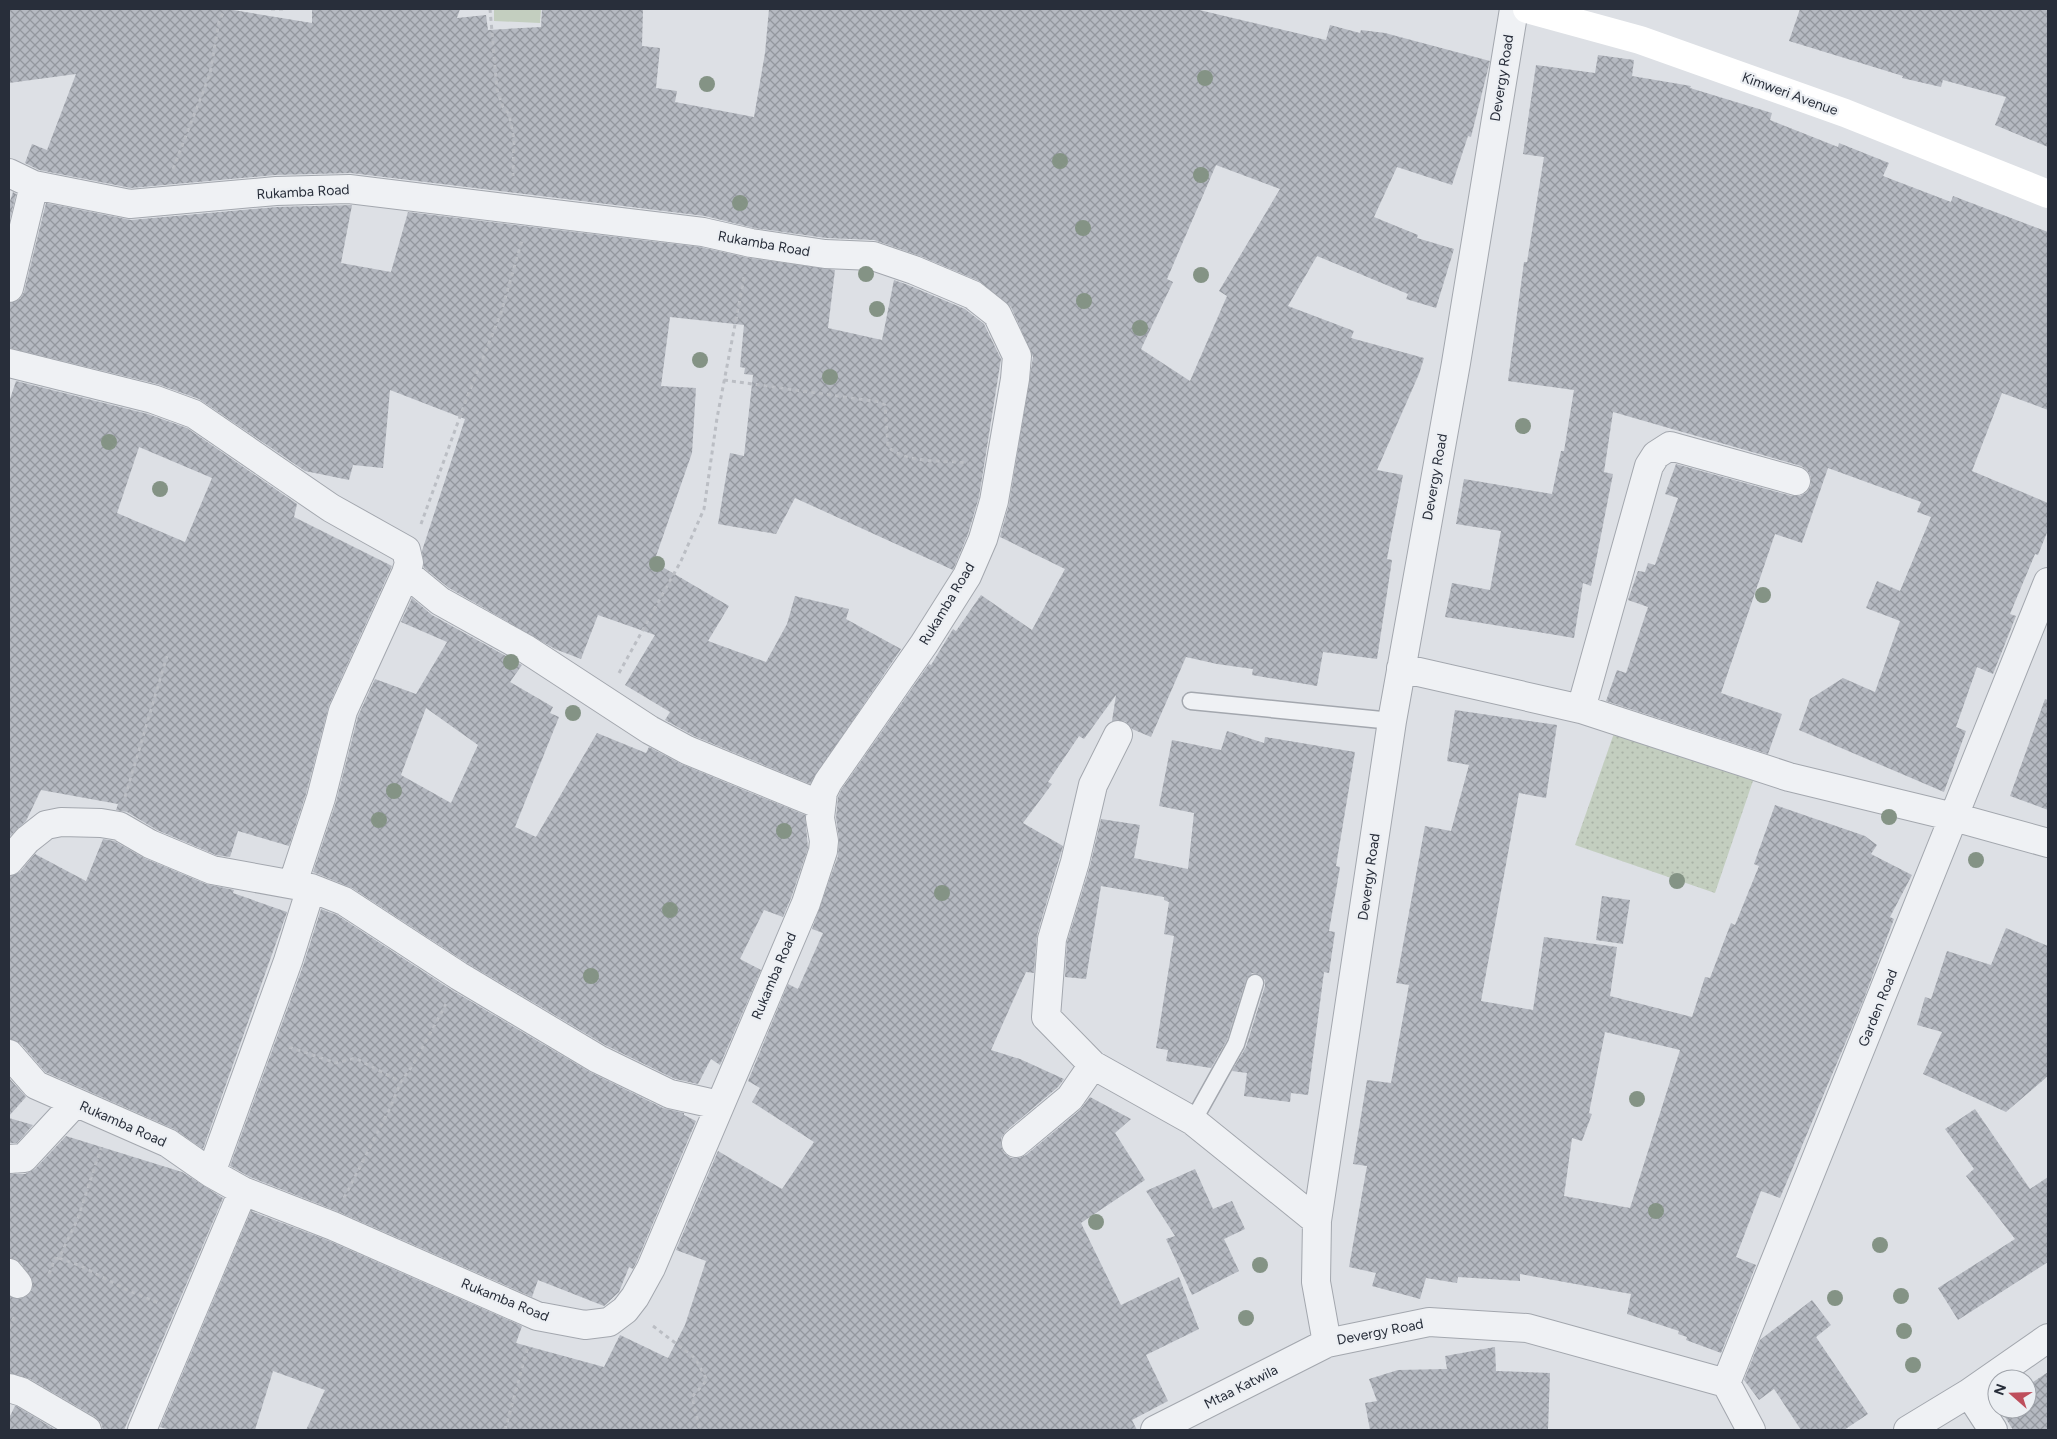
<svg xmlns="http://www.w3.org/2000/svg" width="2057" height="1439" font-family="Figtree,sans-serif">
<defs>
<pattern id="garden-dots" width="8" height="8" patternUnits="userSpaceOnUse" patternTransform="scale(1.25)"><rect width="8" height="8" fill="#c3cebf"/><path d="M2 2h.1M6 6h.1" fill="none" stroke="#a8b1a5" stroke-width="1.8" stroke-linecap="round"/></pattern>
<pattern id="building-cross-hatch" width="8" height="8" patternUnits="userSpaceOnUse" patternTransform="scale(1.25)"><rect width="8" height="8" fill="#b5b9c1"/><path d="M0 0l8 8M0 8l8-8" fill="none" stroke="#93979e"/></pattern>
</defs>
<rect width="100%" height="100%" fill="#dde0e5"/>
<path fill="#c3cebf" d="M 494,9 L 541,9 L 540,23 L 494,21 Z"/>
<path fill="url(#garden-dots)" d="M 1620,716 L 1759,763 L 1715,893 L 1575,845 Z"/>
<path fill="url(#building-cross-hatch)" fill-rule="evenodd" d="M 9,9 L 227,9 L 312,23 L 312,9 L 460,9 L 457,18 L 486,15 L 488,30 L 541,27 L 542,9 L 643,9 L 642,46 L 660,48 L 656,88 L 677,91 L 675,102 L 754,117 L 765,53 L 769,9 L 1195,9 L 1326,40 L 1330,25 L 1360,33 L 1361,30 L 1385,33 L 1490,61 L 1471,137 L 1468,136 L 1452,185 L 1397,167 L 1374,217 L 1418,235 L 1417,238 L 1454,249 L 1436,308 L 1406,299 L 1408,294 L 1317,256 L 1288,306 L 1354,331 L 1351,338 L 1424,358 L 1419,374 L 1377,470 L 1403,475 L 1387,559 L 1392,560 L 1377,659 L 1323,652 L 1317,686 L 1252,675 L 1253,669 L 1217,664 L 1186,657 L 1151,737 L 1132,729 L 1125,721 L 1112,721 L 1116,695 L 1084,739 L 1079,736 L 1048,782 L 1052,784 L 1023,823 L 1063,846 L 1037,935 L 1034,973 L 1026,972 L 991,1050 L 1020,1059 L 1064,1079 L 1058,1087 L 1006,1131 L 1001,1138 L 1001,1146 L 1004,1153 L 1011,1158 L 1019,1158 L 1026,1155 L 1080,1110 L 1090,1097 L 1131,1119 L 1115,1133 L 1145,1180 L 1081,1223 L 1121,1305 L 1179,1277 L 1199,1329 L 1146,1355 L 1168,1401 L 1132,1420 L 1137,1430 L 306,1430 L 325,1390 L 273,1371 L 255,1430 L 170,1430 L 160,1427 L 251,1211 L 327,1240 L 522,1326 L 516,1343 L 604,1367 L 620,1335 L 668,1358 L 685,1325 L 706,1261 L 676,1250 L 718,1151 L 782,1189 L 814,1142 L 752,1102 L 760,1088 L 748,1081 L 788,984 L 798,989 L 823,933 L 812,929 L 838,856 L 839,839 L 836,818 L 838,797 L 841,790 L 929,664 L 931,665 L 953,629 L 956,631 L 981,595 L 1032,630 L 1065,569 L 1000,537 L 1009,504 L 1033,357 L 1011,307 L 979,281 L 920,256 L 874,240 L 826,238 L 754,228 L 705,216 L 351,173 L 275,175 L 131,188 L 39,170 L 25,163 L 32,144 L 47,150 L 76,74 L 9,83 ZM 1216,165 L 1280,189 L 1219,291 L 1227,296 L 1190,381 L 1141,349 L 1173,282 L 1167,279 Z
M 1800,9 L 2048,9 L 2048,147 L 1995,125 L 2006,97 L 1943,80 L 1941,87 L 1902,78 L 1903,76 L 1789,41 Z
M 1598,55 L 1634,60 L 1632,76 L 1691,86 L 1690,88 L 1772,113 L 1770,120 L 1838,147 L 1839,143 L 1889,163 L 1883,176 L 1951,202 L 1953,196 L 2048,232 L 2048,410 L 2002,393 L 1972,471 L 2048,503 L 2048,530 L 2038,555 L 2035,554 L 2010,614 L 2016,616 L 1993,674 L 1977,667 L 1956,727 L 1966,731 L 1944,792 L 1799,730 L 1810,699 L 1843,678 L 1875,692 L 1900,621 L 1866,608 L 1877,581 L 1900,591 L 1931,517 L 1917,512 L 1921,502 L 1828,468 L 1802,543 L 1775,534 L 1721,693 L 1782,714 L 1768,754 L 1606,701 L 1617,670 L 1626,673 L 1648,607 L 1628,600 L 1638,571 L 1645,572 L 1648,563 L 1655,565 L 1678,498 L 1665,494 L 1676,464 L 1792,496 L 1800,496 L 1807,492 L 1811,485 L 1811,477 L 1807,470 L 1801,466 L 1613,412 L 1604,472 L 1613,474 L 1591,586 L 1583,583 L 1574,638 L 1445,617 L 1452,583 L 1490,590 L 1501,531 L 1456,524 L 1464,479 L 1552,494 L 1561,451 L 1564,451 L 1574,390 L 1508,381 L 1524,262 L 1527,262 L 1544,157 L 1523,154 L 1536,65 L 1595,73 Z
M 13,192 L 16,194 L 9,223 L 9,204 Z
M 46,203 L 131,220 L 277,207 L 352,205 L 341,263 L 391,272 L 408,212 L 700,247 L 749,258 L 835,270 L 828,328 L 882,340 L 894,280 L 908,285 L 965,309 L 984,324 L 1001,359 L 979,497 L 968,534 L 953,570 L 795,498 L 776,534 L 718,524 L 730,453 L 744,456 L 753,375 L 744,374 L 745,368 L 740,367 L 744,325 L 670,317 L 661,386 L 696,388 L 692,453 L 654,562 L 729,606 L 708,641 L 766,662 L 787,624 L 795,596 L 849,609 L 846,619 L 901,649 L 810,784 L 694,736 L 665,720 L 670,712 L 625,685 L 655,635 L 598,615 L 581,659 L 555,649 L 449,588 L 424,568 L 422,551 L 465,419 L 390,390 L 383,468 L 353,465 L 349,480 L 305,471 L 199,399 L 157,384 L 9,348 L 9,303 L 20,299 L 24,292 Z
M 16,381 L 148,414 L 187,428 L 297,504 L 294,517 L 392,566 L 329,705 L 306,794 L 289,846 L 238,831 L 230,857 L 216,855 L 157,830 L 127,812 L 116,810 L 118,804 L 41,790 L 26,821 L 9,837 L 9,402 ZM 139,447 L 212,478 L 185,542 L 117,513 Z
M 412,598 L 432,615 L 522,665 L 510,682 L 553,707 L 550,713 L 559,717 L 515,827 L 536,837 L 597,733 L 646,753 L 649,747 L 681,764 L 805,815 L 808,848 L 791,898 L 783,917 L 764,910 L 740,959 L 761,970 L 720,1065 L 711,1059 L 698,1084 L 675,1079 L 605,1045 L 467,963 L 352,888 L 313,872 L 336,802 L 358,716 L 375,679 L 416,694 L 447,642 L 401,622 ZM 426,708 L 478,745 L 451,803 L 401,775 Z
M 2045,699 L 2048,700 L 2048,810 L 2010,796 Z
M 1455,710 L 1557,725 L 1546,798 L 1519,793 L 1481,1001 L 1533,1010 L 1544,937 L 1617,947 L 1610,996 L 1692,1017 L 1705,977 L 1710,978 L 1731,923 L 1735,925 L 1759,866 L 1754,864 L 1775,805 L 1865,836 L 1877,845 L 1871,854 L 1912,875 L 1890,917 L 1894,919 L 1863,1001 L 1780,1198 L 1761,1191 L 1736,1257 L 1756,1265 L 1721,1353 L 1686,1340 L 1687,1337 L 1678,1334 L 1679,1331 L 1627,1314 L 1631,1294 L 1520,1274 L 1520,1281 L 1458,1277 L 1457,1283 L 1426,1278 L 1420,1299 L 1372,1286 L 1376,1273 L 1349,1267 L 1367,1166 L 1353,1164 L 1367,1080 L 1391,1083 L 1409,985 L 1396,983 L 1425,826 L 1451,831 L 1469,765 L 1447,761 ZM 1605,1032 L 1680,1050 L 1630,1208 L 1564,1196 L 1572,1138 L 1582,1141 L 1592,1114 L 1589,1113 Z
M 1227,731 L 1264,743 L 1265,737 L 1355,752 L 1336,866 L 1340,867 L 1329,931 L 1335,932 L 1329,973 L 1324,972 L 1308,1095 L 1291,1093 L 1290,1102 L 1244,1096 L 1247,1073 L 1232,1071 L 1246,1047 L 1265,986 L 1265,980 L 1258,974 L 1252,973 L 1246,980 L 1227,1040 L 1211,1068 L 1166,1061 L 1168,1050 L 1156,1048 L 1174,936 L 1164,934 L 1169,902 L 1164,900 L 1164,897 L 1101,886 L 1086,979 L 1065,977 L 1067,942 L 1090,866 L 1101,819 L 1140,825 L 1134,858 L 1188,869 L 1194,813 L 1159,806 L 1172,740 L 1221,750 Z
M 103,839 L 114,841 L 144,858 L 206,884 L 234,890 L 233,893 L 287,912 L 203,1149 L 174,1129 L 45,1072 L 21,1044 L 9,1039 L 9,876 L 20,872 L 35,854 L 86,881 Z
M 1602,896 L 1630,900 L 1623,944 L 1596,940 Z
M 321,909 L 337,915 L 450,989 L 590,1072 L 663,1108 L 684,1113 L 684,1115 L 696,1121 L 637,1261 L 633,1269 L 629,1267 L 619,1292 L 604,1306 L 538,1280 L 532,1297 L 339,1212 L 250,1177 L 230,1166 L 303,966 Z
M 2006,928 L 2048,946 L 2048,1076 L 2006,1112 L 1923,1074 L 1942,1032 L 1917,1025 L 1925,997 L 1931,999 L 1947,951 L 1991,965 Z
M 9,1078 L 26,1097 L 9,1116 Z
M 1975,1109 L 2030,1189 L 2048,1177 L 2048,1262 L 1958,1320 L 1938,1288 L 2015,1239 L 1966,1176 L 1974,1169 L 1945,1129 Z
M 9,1118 L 33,1125 L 17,1143 L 9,1143 Z
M 66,1136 L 182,1172 L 223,1198 L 124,1430 L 103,1430 L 101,1423 L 95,1417 L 30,1379 L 9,1373 L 9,1296 L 20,1299 L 27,1296 L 32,1290 L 33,1282 L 21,1263 L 9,1258 L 9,1174 L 25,1174 L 35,1169 Z
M 1195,1169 L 1213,1209 L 1232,1201 L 1245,1229 L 1224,1239 L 1239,1271 L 1192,1295 L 1166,1239 L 1175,1236 L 1146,1191 Z
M 1812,1300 L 1831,1325 L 1816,1337 L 1868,1414 L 1844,1430 L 1801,1430 L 1774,1389 L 1759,1400 L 1744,1380 L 1760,1340 Z
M 1495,1347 L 1496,1371 L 1550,1373 L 1548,1430 L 1370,1430 L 1365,1403 L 1377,1401 L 1369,1379 L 1398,1370 L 1447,1369 L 1445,1356 Z
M 2048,1372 L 2048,1430 L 2013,1430 L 2000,1409 L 2027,1409 L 2027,1386 Z
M 15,1406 L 16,1406 L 56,1430 L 9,1430 L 9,1418 Z"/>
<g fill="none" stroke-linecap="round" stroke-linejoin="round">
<g stroke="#a3a7ae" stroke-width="19">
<path id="lane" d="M 1191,701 L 1392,721
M 1193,1121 L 1236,1044 L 1255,983"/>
</g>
<g stroke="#a3a7ae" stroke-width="30">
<path id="street" d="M 9,173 L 34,185 L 130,204 L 276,191 L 349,189 L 703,232 L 751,243 L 825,254 L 873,256 L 914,270 L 973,295 L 997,314 L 1017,356 L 1015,379 L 994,501 L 983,539 L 967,576 L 924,644 L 828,782 L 823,792 L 820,818 L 824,841 L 823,851 L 806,903 L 651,1268 L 635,1297 L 625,1310 L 609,1322 L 585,1325 L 537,1316 L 333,1226 L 243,1191 L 211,1173 L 168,1143 L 36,1085 L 9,1054
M 9,288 L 34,185
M 9,363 L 153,399 L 194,414 L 331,508 L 406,550 L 409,563 L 406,573 L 440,601 L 526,649 L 650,730 L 687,750 L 821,805
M 1401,668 L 1581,709 L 1789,777 L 1954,817 L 2048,843
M 1581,709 L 1649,466 L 1656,455 L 1670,446 L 1796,481
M 1118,735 L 1093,785 L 1075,862 L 1052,939 L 1046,1017 L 1093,1065 L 1193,1121 L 1317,1221
M 9,861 L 27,840 L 46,825 L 61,822 L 101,823 L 119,826 L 150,844 L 212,870 L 311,888 L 344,901 L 459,976 L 598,1059 L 670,1094 L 719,1105
M 293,883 L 321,798 L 343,711 L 406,573
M 1016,1143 L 1070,1098 L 1093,1065
M 9,1159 L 24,1158 L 75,1103
M 211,1173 L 288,961 L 311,888
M 9,1273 L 18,1284
M 1327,1343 L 1316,1282 L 1317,1221 L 1392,721 L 1456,363 L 1514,9
M 1726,1383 L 2048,582
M 1726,1383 L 1751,1430
M 9,1388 L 22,1392 L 87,1430
M 1969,1393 L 1993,1430
M 142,1430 L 243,1191
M 1155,1430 L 1327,1343 L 1429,1322 L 1527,1328 L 1726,1383
M 1908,1430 L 1969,1393 L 2048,1338"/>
</g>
<path stroke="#bbbec4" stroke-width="3" stroke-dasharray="4 4" stroke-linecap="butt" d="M 271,9 L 283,9
M 490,9 L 497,90 L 503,107 L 509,114 L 514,139 L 513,176
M 173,169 L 210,74 L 219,21 L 225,9
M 724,380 L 880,402 L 885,405 L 888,447 C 908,464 942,460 968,463
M 421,524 L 466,400 L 501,313 L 522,240
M 619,673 L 681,561 L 704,509 L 717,418 L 745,273
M 125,797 L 167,656
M 289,1047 L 336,1063 L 355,1058 L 401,1082
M 344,1198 L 390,1108 L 401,1082 L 414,1063 L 446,1004
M 59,1258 L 81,1266 L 127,1290 L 161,1304
M 49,1274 L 55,1259 L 59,1258 L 78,1218 L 101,1148
M 653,1326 L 695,1358 L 707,1380 L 692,1397 L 700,1430
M 9,1328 L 15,1316
M 505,1430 L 528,1346"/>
<use href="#lane" stroke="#eff1f4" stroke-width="16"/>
<use href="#street" stroke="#eff1f4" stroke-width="28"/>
<path stroke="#fff" stroke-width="28" d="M 1527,9 L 1640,40 L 1845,113 L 2048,194"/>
</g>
<g fill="#849385">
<circle cx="1205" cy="78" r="8"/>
<circle cx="707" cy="84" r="8"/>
<circle cx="1060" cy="161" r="8"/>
<circle cx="1201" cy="175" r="8"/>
<circle cx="740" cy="203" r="8"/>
<circle cx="1083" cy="228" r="8"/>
<circle cx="866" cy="274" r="8"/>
<circle cx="1201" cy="275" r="8"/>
<circle cx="1084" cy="301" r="8"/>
<circle cx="877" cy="309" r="8"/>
<circle cx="1140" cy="328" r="8"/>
<circle cx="700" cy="360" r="8"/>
<circle cx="830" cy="377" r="8"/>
<circle cx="1523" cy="426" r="8"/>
<circle cx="109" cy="442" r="8"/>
<circle cx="160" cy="489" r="8"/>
<circle cx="657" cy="564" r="8"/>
<circle cx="1763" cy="595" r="8"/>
<circle cx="511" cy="662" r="8"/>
<circle cx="573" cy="713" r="8"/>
<circle cx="394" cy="791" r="8"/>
<circle cx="1889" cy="817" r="8"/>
<circle cx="379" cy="820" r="8"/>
<circle cx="784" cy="831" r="8"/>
<circle cx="1976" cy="860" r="8"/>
<circle cx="1677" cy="881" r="8"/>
<circle cx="942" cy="893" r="8"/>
<circle cx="670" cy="910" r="8"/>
<circle cx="591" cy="976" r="8"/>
<circle cx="1637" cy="1099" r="8"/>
<circle cx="1656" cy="1211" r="8"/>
<circle cx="1096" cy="1222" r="8"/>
<circle cx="1880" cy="1245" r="8"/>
<circle cx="1260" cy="1265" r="8"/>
<circle cx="1901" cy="1296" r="8"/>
<circle cx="1835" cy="1298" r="8"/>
<circle cx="1246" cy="1318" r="8"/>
<circle cx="1904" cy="1331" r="8"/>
<circle cx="1913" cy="1365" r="8"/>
</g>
<g text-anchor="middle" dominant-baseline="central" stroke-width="4.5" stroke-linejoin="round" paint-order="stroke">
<g font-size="14" fill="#282e3a" stroke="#eceff3">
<text transform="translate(1502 78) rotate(-81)">Devergy Road</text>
<text transform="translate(1790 94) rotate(20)">Kimweri Avenue</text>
<text transform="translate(303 192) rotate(-3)">Rukamba Road</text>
<text transform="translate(764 244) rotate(10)">Rukamba Road</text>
<text transform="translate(1435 477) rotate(-80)">Devergy Road</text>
<text transform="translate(947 604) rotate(-59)">Rukamba Road</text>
<text transform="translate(1369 877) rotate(-82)">Devergy Road</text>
<text transform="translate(774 976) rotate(-67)">Rukamba Road</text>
<text transform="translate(1878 1008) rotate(-68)">Garden Road</text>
<text transform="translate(123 1124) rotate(24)">Rukamba Road</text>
<text transform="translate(505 1300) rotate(22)">Rukamba Road</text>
<text transform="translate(1380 1332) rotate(-11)">Devergy Road</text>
<text transform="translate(1241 1387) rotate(-27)">Mtaa Katwila</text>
</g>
</g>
<rect width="2057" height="1439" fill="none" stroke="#282e3a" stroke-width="20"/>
<g transform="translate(2012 1394) rotate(290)"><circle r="24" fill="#eceff3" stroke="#9ea2a9"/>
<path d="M0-4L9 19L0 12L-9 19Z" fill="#be4e5c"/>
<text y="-8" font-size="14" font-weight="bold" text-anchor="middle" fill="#282e3a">N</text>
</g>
</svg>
